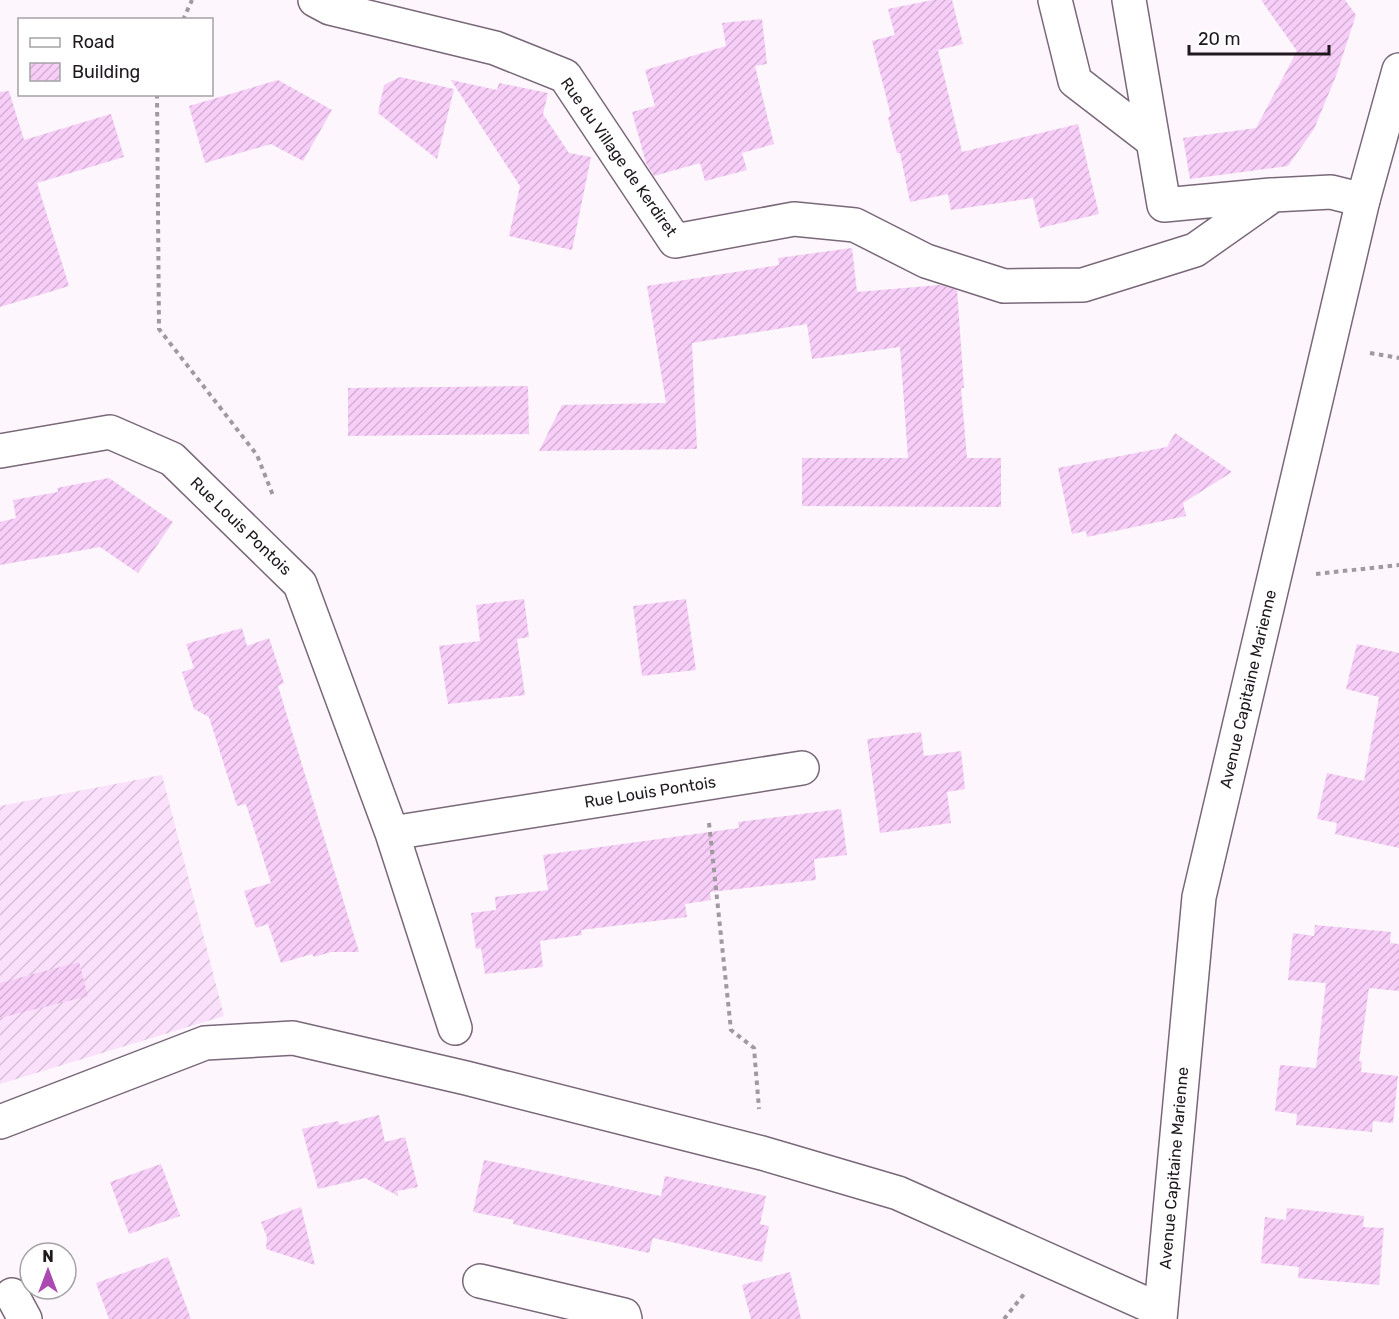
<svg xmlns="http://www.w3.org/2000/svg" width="1399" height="1319" font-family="Rubik,sans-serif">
<defs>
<pattern id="garden-furrows" width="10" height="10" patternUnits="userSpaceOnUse" patternTransform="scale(1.5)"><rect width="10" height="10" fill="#fae0fa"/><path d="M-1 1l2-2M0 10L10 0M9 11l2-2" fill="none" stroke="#d6c0d6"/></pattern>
<pattern id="building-hatch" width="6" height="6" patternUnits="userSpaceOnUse" patternTransform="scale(1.5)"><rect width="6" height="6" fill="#f7cef7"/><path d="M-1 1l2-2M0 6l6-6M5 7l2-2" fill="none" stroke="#d3b0d3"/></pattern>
</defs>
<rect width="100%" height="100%" fill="#fdf6fd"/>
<path fill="url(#garden-furrows)" d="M 162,775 L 224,1016 L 0,1084 L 0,806 Z"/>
<path fill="url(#building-hatch)" d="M 933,0 L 952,0 L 963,44 L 938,50 L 962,152 L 1078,124 L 1099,214 L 1040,228 L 1033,198 L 951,210 L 948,194 L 910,202 L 900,153 L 897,153 L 888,117 L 891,116 L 872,41 L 895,35 L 888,9 Z
M 1261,0 L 1345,0 L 1356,15 L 1336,76 L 1314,129 L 1288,166 L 1190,179 L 1183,138 L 1256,128 L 1297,51 Z
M 762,19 L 767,64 L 755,66 L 774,144 L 742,153 L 747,170 L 705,181 L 700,163 L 654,176 L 646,163 L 632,112 L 655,106 L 645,70 L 726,46 L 722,23 Z
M 400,77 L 454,89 L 437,159 L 378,113 L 384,85 Z
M 278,80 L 332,110 L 303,161 L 271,144 L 205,163 L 189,106 Z
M 451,80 L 497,90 L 499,83 L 548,93 L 543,114 L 569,153 L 591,157 L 572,250 L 509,236 L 520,186 Z
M 9,91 L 24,140 L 111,114 L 124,157 L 37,183 L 69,286 L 0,307 L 0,92 Z
M 852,248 L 857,292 L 940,285 L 957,290 L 964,388 L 961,388 L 967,458 L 1001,458 L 1001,507 L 802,506 L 802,458 L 908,458 L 900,347 L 812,359 L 807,324 L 692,343 L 697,449 L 539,451 L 562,405 L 666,403 L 647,286 L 779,265 L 778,258 Z
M 528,386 L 529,434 L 348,436 L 348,388 Z
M 1175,433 L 1232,472 L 1183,503 L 1186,516 L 1087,537 L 1086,531 L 1072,534 L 1058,468 L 1167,447 Z
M 109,478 L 173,522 L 138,573 L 100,547 L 0,565 L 0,522 L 16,518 L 13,500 L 58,492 L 57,488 Z
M 524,599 L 529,637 L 517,639 L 525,695 L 448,704 L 439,646 L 480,641 L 476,605 Z
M 686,599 L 696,670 L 642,676 L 633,606 Z
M 242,628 L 247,646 L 269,638 L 284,683 L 278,686 L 359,952 L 331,952 L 314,957 L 312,954 L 281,963 L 268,924 L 256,928 L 244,891 L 271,883 L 246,804 L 237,806 L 209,717 L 194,709 L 182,672 L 194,668 L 186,644 Z
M 1357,644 L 1399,653 L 1399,848 L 1335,834 L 1337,823 L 1317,819 L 1327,773 L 1364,781 L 1379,697 L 1346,689 Z
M 921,732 L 924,756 L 961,751 L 965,789 L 947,792 L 951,823 L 880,833 L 867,739 Z
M 841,809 L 847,855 L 814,859 L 816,880 L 710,892 L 711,900 L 685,904 L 687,917 L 581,930 L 582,935 L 540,941 L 543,967 L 485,974 L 481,948 L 476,949 L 471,913 L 496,910 L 495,897 L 548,890 L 543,855 L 739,828 L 738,822 Z
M 1315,925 L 1391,932 L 1390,943 L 1399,944 L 1399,991 L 1369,988 L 1359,1061 L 1362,1062 L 1361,1072 L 1398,1076 L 1393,1123 L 1373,1121 L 1372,1132 L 1296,1125 L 1297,1114 L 1275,1111 L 1280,1065 L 1316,1068 L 1326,983 L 1288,980 L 1293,933 L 1314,936 Z
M 79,962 L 88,996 L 0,1018 L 0,983 Z
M 379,1115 L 385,1142 L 405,1137 L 418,1187 L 397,1191 L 398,1196 L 365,1178 L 318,1189 L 302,1129 L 338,1121 L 340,1125 Z
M 484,1160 L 661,1196 L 665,1176 L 766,1196 L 760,1224 L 769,1226 L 762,1262 L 653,1238 L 649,1253 L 513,1224 L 514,1220 L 473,1212 Z
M 161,1164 L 180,1216 L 129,1234 L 110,1182 Z
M 301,1207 L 315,1265 L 266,1249 L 267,1237 L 261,1222 Z
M 1287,1208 L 1364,1216 L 1363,1227 L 1384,1228 L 1379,1285 L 1298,1278 L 1299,1267 L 1261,1263 L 1265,1217 L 1286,1220 Z
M 168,1257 L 191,1319 L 109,1319 L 96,1283 Z
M 790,1272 L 801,1319 L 751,1319 L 742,1285 Z"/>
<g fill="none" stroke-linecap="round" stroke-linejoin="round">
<g stroke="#786878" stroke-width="36">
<path id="street" d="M 315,0 L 330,8 L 495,48 L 565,76 L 675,241 L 794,219 L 855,225 L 926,261 L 1004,286 L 1083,285 L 1195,250 L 1273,195 L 1331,192 L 1363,200
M 1055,0 L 1075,81 L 1153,141
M 1129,0 L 1164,205 L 1271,195
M 0,451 L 110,432 L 172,459 L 300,584 L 392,833 L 802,768
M 392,833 L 455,1028
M 0,1122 L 205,1043 L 293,1038 L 466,1078 L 762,1153 L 898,1193 L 1160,1310
M 480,1281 L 624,1315 L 625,1319
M 12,1295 L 25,1319"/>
</g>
<g stroke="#786878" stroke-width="36">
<path id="secondary" d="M 1160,1319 L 1199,897 L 1363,200 L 1399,70"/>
</g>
<path stroke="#a099a0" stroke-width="4" stroke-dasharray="4.5 4.5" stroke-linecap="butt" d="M 183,20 L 192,0
M 157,94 L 159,329 L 257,455 L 274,498
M 1370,353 L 1399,358
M 1316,574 L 1399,565
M 709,823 L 731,1030 L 754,1048 L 759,1109
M 1004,1319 L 1024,1294"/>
<use href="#street" stroke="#fff" stroke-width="33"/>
<use href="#secondary" stroke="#fff" stroke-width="33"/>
</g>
<g text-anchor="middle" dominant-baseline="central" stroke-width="4.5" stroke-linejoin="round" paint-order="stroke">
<g font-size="16" fill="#1f191f" stroke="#fff">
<text transform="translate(619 157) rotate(55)">Rue du Village de Kerdiret</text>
<text transform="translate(241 526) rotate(44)">Rue Louis Pontois</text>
<text transform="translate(1248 689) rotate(-77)">Avenue Capitaine Marienne</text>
<text transform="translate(650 792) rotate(-9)">Rue Louis Pontois</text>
<text transform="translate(1174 1168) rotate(-85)">Avenue Capitaine Marienne</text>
</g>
</g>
<rect x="18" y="18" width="195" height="78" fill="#ffffff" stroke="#a5a3a5" stroke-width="1.5"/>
<rect x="30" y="38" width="30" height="9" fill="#ffffff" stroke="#a5a3a5" stroke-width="1.5"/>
<text x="72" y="48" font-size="18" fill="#1f191f">Road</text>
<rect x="30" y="63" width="30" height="18" fill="url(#building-hatch)" stroke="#a5a3a5" stroke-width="1.5"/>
<text x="72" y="78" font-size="18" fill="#1f191f">Building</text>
<g transform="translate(48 1271)"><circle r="28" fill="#ffffff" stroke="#a5a3a5" stroke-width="1.5"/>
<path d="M0-4.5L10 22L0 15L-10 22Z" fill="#ab49b0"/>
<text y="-9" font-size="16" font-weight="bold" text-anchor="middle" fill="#1f191f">N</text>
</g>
<path d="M1189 45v9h140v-9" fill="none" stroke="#1f191f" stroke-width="3"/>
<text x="1198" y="45" font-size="18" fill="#1f191f" stroke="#ffffff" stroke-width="4.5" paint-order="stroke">20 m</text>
</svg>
